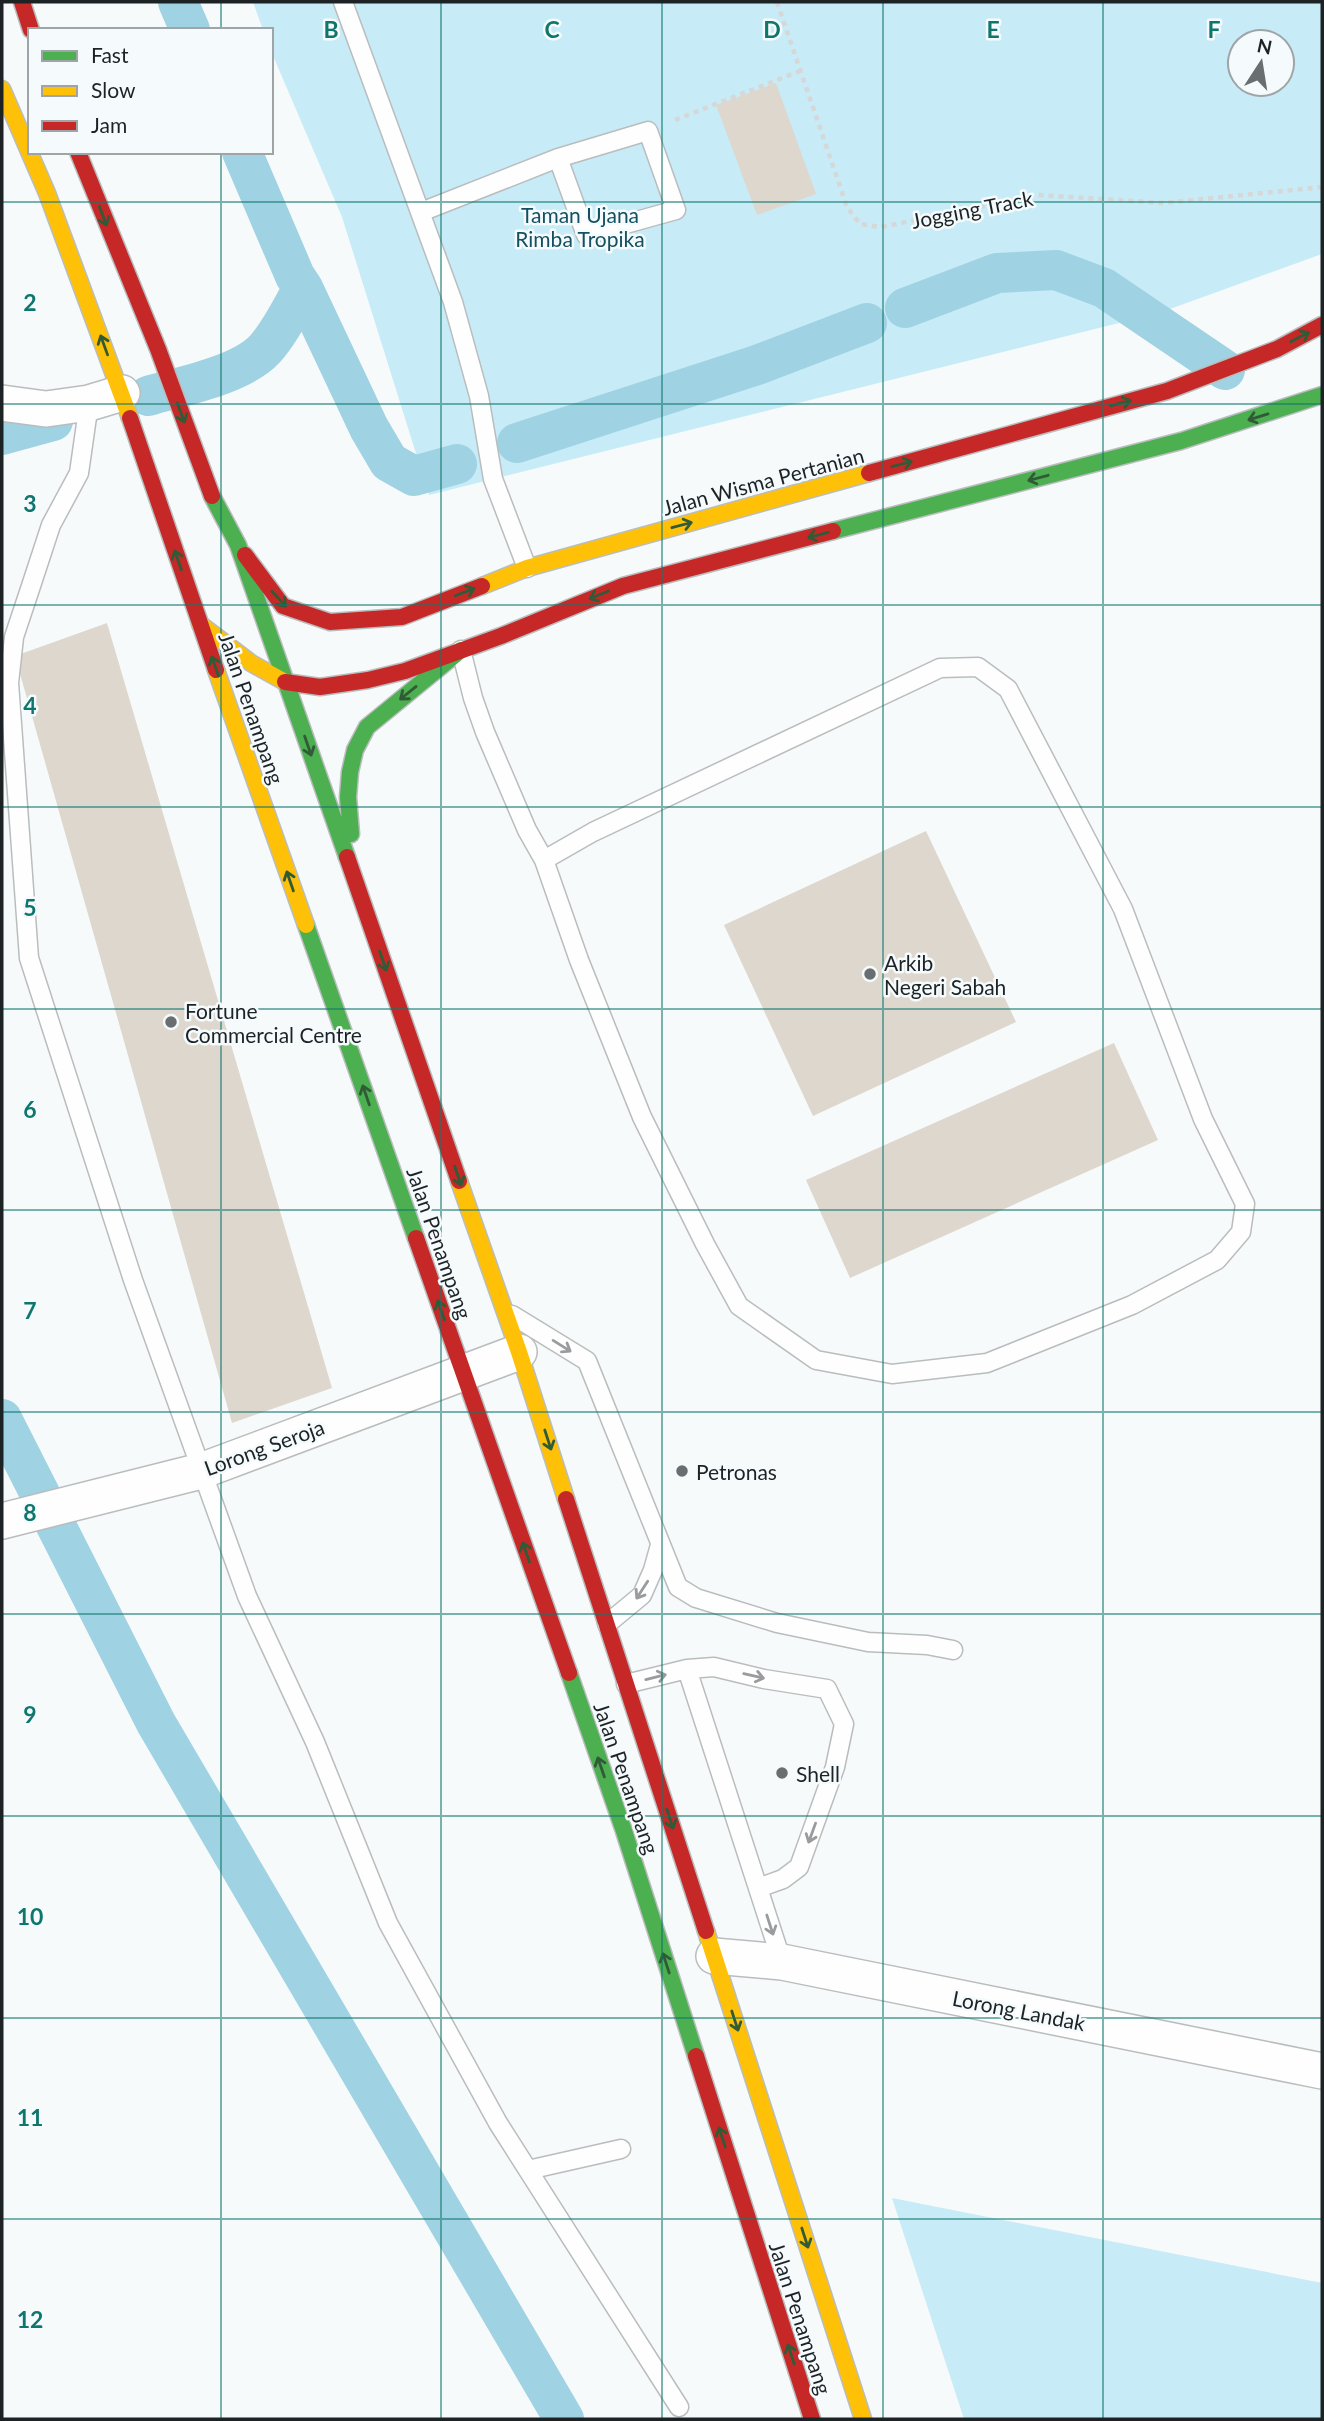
<svg xmlns="http://www.w3.org/2000/svg" width="1324" height="2421" font-family="Lato,sans-serif">
<rect width="100%" height="100%" fill="#f7fafb"/>
<path fill="#c7ebf7" fill-rule="evenodd" d="M 253,2 L 1322,2 L 1322,254 L 1159,313 L 429,495 L 342,217 L 271,51 L 271,30 L 263,30 ZM 1240,42 L 1282,42 L 1282,84 L 1240,84 Z
M 892,2198 L 1322,2283 L 1322,2419 L 964,2419 Z"/>
<g fill="none" stroke-linecap="round" stroke-linejoin="round">
<path stroke="#9fd2e2" stroke-width="40" d="M 178,2 L 190,30
M 303,288 L 369,428 L 389,462 L 414,476 L 457,464
M 905,308 L 997,273 L 1056,270 L 1104,288 L 1225,370
M 148,396 C 182,386 241,375 265,349 C 281,331 291,309 303,288 L 295,276 L 242,152
M 2,435 L 53,421
M 517,443 L 757,365 L 867,323
M 2,1419 L 156,1723 L 564,2419"/>
</g>
<path fill="#ddd7ce" d="M 776,83 L 816,194 L 757,215 L 716,105 Z
M 107,623 L 332,1388 L 232,1423 L 15,656 Z
M 926,831 L 1016,1022 L 813,1116 L 724,925 Z
M 1114,1043 L 1158,1140 L 850,1278 L 806,1180 Z"/>
<g fill="none" stroke-linecap="round" stroke-linejoin="round">
<g stroke="#b9bdbe" stroke-width="21">
<path id="lane" d="M 343,2 L 453,302 L 479,396 L 493,479 L 527,568
M 421,212 L 558,158 L 648,131 L 676,210 L 586,235 L 558,158
M 89,403 L 79,473 L 51,525 L 31,586 L 14,637 L 9,683 L 29,958 L 133,1280 L 247,1596 L 315,1742 L 388,1923 L 498,2123 L 679,2407
M 461,650 L 473,698 L 485,732 L 527,830 L 544,860 L 579,960 L 642,1117 L 705,1244 L 739,1306 L 816,1360 L 892,1374 L 987,1363 L 1132,1305 L 1217,1260 L 1241,1232 L 1245,1204 L 1203,1119 L 1123,909 L 1008,689 L 978,667 L 940,668 L 593,832 L 544,860
M 512,1315 L 587,1361 L 678,1587 L 696,1598 L 777,1623 L 868,1642 L 927,1645 L 953,1650
M 607,1624 L 642,1595 L 653,1570 L 660,1545
M 687,1669 L 782,1962
M 626,1684 L 687,1669 L 714,1667 L 764,1679 L 827,1689 L 844,1724 L 835,1767 L 799,1867 L 783,1879 L 758,1888
M 528,2170 L 621,2149"/>
</g>
<g stroke="#b9bdbe" stroke-width="38">
<path id="street" d="M 2,403 L 46,409 L 89,403 L 122,393
M 2,1521 L 201,1471 L 519,1352
M 714,1956 L 782,1962 L 1322,2071"/>
</g>
<g stroke="#b9bdbe" stroke-width="19">
<path id="fast" d="M 212,496 L 238,545 L 347,857
M 833,531 L 1181,441 L 1322,395
M 351,834 L 348,797 L 350,772 L 355,750 L 367,727 L 461,650
M 306,925 L 416,1238
M 569,1673 L 624,1831 L 696,2056"/>
</g>
<g stroke="#b9bdbe" stroke-width="19">
<path id="slow" d="M 2,89 L 47,193 L 130,418
M 482,586 L 527,568 L 869,473
M 200,624 L 251,663 L 285,682
M 216,670 L 306,925
M 459,1181 L 519,1352 L 566,1499
M 706,1931 L 863,2419"/>
</g>
<g stroke="#b9bdbe" stroke-width="19">
<path id="jam" d="M 22,2 L 31,30
M 78,152 L 158,349 L 212,496
M 130,418 L 216,670
M 869,473 L 1167,391 L 1277,349 L 1322,325
M 245,555 L 283,606 L 330,622 L 402,617 L 482,586
M 285,682 L 320,687 L 368,680 L 405,671 L 501,636 L 623,586 L 833,531
M 347,857 L 459,1181
M 416,1238 L 569,1673
M 566,1499 L 706,1931
M 696,2056 L 812,2419"/>
</g>
<path stroke="#d6d7d7" stroke-width="4.5" stroke-dasharray="5 5" stroke-linecap="butt" d="M 777,2 L 847,207 L 860,224 L 881,227 L 1038,195 L 1164,203 L 1322,187
M 675,120 L 800,71"/>
<use href="#lane" stroke="#fefefe" stroke-width="18"/>
<use href="#street" stroke="#fefefe" stroke-width="35"/>
<use href="#fast" stroke="#4caf50" stroke-width="16"/>
<use href="#slow" stroke="#ffc107" stroke-width="16"/>
<use href="#jam" stroke="#c62828" stroke-width="16"/>
</g>
<defs><path id="oneway-shaft" d="M-6 0H5M1.5-3L5.5 0L1.5 3" fill="none" stroke-width="1.6" stroke-linecap="round" stroke-linejoin="round" transform="scale(1.75)"/></defs>
<g stroke="#305b36">
<use href="#oneway-shaft" transform="translate(103 216) rotate(69)"/>
<use href="#oneway-shaft" transform="translate(1300 337) rotate(-27)"/>
<use href="#oneway-shaft" transform="translate(104 345) rotate(-110)"/>
<use href="#oneway-shaft" transform="translate(1121 403) rotate(-15)"/>
<use href="#oneway-shaft" transform="translate(181 413) rotate(70)"/>
<use href="#oneway-shaft" transform="translate(1258 417) rotate(163)"/>
<use href="#oneway-shaft" transform="translate(902 464) rotate(-15)"/>
<use href="#oneway-shaft" transform="translate(1038 478) rotate(165)"/>
<use href="#oneway-shaft" transform="translate(682 525) rotate(-15)"/>
<use href="#oneway-shaft" transform="translate(818 535) rotate(165)"/>
<use href="#oneway-shaft" transform="translate(178 560) rotate(-109)"/>
<use href="#oneway-shaft" transform="translate(465 592) rotate(-21)"/>
<use href="#oneway-shaft" transform="translate(599 595) rotate(158)"/>
<use href="#oneway-shaft" transform="translate(279 599) rotate(47)"/>
<use href="#oneway-shaft" transform="translate(215 666) rotate(-109)"/>
<use href="#oneway-shaft" transform="translate(408 693) rotate(141)"/>
<use href="#oneway-shaft" transform="translate(308 746) rotate(71)"/>
<use href="#oneway-shaft" transform="translate(290 881) rotate(-109)"/>
<use href="#oneway-shaft" transform="translate(383 961) rotate(71)"/>
<use href="#oneway-shaft" transform="translate(366 1095) rotate(-109)"/>
<use href="#oneway-shaft" transform="translate(458 1176) rotate(71)"/>
<use href="#oneway-shaft" transform="translate(441 1310) rotate(-109)"/>
<use href="#oneway-shaft" transform="translate(548 1440) rotate(72)"/>
<use href="#oneway-shaft" transform="translate(526 1552) rotate(-109)"/>
<use href="#oneway-shaft" transform="translate(601 1767) rotate(-109)"/>
<use href="#oneway-shaft" transform="translate(670 1819) rotate(72)"/>
<use href="#oneway-shaft" transform="translate(666 1963) rotate(-108)"/>
<use href="#oneway-shaft" transform="translate(735 2021) rotate(72)"/>
<use href="#oneway-shaft" transform="translate(722 2137) rotate(-108)"/>
<use href="#oneway-shaft" transform="translate(805 2238) rotate(72)"/>
<use href="#oneway-shaft" transform="translate(791 2354) rotate(-108)"/>
</g>
<g stroke="#999b9c">
<use href="#oneway-shaft" transform="translate(562 1346) rotate(32)"/>
<use href="#oneway-shaft" transform="translate(642 1590) rotate(123)"/>
<use href="#oneway-shaft" transform="translate(754 1676) rotate(13)"/>
<use href="#oneway-shaft" transform="translate(656 1677) rotate(-14)"/>
<use href="#oneway-shaft" transform="translate(812 1833) rotate(110)"/>
<use href="#oneway-shaft" transform="translate(770 1925) rotate(72)"/>
</g>
<path fill="none" stroke="#0f766e" stroke-width="2" stroke-opacity="0.55" d="M 221,2 L 221,30M 441,2 L 441,2419M 662,2 L 662,2419M 883,2 L 883,2419M 1103,2 L 1103,2419M 221,152 L 221,2419M 2,202 L 1322,202M 2,404 L 1322,404M 2,605 L 1322,605M 2,807 L 1322,807M 2,1009 L 1322,1009M 2,1210 L 1322,1210M 2,1412 L 1322,1412M 2,1614 L 1322,1614M 2,1816 L 1322,1816M 2,2018 L 1322,2018M 2,2219 L 1322,2219"/>
<g fill="#696e70" stroke="#f5fbfd" stroke-width="2.5">
<circle cx="870" cy="974" r="7"/>
<circle cx="171" cy="1022" r="7"/>
<circle cx="682" cy="1471" r="7"/>
<circle cx="782" cy="1773" r="7"/>
</g>
<g text-anchor="middle" dominant-baseline="central" stroke-width="5" stroke-linejoin="round" paint-order="stroke">
<g font-size="21" fill="#1d2325" stroke="#f5fbfd">
<text transform="translate(972 209) rotate(-11)">Jogging Track</text>
<text transform="translate(763 481) rotate(-15)">Jalan Wisma Pertanian</text>
<text transform="translate(252 708) rotate(71)">Jalan Penampang</text>
<text transform="translate(440 1243) rotate(71)">Jalan Penampang</text>
<text transform="translate(264 1447) rotate(-20)">Lorong Seroja</text>
<text transform="translate(627 1778) rotate(71)">Jalan Penampang</text>
<text transform="translate(1019 2010) rotate(11)">Lorong Landak</text>
<text transform="translate(801 2318) rotate(72)">Jalan Penampang</text>
</g>
<g font-size="21" fill="#145061" stroke="#f5fbfd">
<text x="580" y="214">Taman Ujana<tspan x="580" dy="24">Rimba Tropika</tspan></text>
</g>
<g font-size="21" fill="#1d2325" stroke="#f5fbfd" text-anchor="start">
<text x="884" y="962">Arkib<tspan x="884" dy="24">Negeri Sabah</tspan></text>
<text x="185" y="1010">Fortune<tspan x="185" dy="24">Commercial Centre</tspan></text>
<text x="696" y="1471">Petronas</text>
<text x="796" y="1773">Shell</text>
</g>
</g>
<g font-size="23" text-anchor="middle" font-weight="bold" fill="#0f766e" stroke="#f5fbfd" stroke-width="5" stroke-linejoin="round" paint-order="stroke">
<text x="331" y="38">B</text>
<text x="552" y="38">C</text>
<text x="772" y="38">D</text>
<text x="993" y="38">E</text>
<text x="1214" y="38">F</text>
<text x="30" y="311">2</text>
<text x="30" y="512">3</text>
<text x="30" y="714">4</text>
<text x="30" y="916">5</text>
<text x="30" y="1118">6</text>
<text x="30" y="1319">7</text>
<text x="30" y="1521">8</text>
<text x="30" y="1723">9</text>
<text x="30" y="1925">10</text>
<text x="30" y="2126">11</text>
<text x="30" y="2328">12</text>
</g>
<rect width="1324" height="2421" fill="none" stroke="#1d2325" stroke-width="7"/>
<rect x="28" y="28" width="245" height="126" fill="#f5fbfd" stroke="#9fa5a7" stroke-width="2"/>
<rect x="42" y="51" width="35" height="10" fill="#4caf50" stroke="#9fa5a7" stroke-width="2"/>
<text x="91" y="63" font-size="21" fill="#1d2325">Fast</text>
<rect x="42" y="86" width="35" height="10" fill="#ffc107" stroke="#9fa5a7" stroke-width="2"/>
<text x="91" y="98" font-size="21" fill="#1d2325">Slow</text>
<rect x="42" y="121" width="35" height="10" fill="#c62828" stroke="#9fa5a7" stroke-width="2"/>
<text x="91" y="133" font-size="21" fill="#1d2325">Jam</text>
<g transform="translate(1261 63) rotate(12)"><circle r="33" fill="#f5fbfd" stroke="#9fa5a7" stroke-width="2"/>
<path d="M0-5L12 26L0 18L-12 26Z" fill="#696e70"/>
<text y="-10" font-size="19" font-weight="bold" text-anchor="middle" fill="#1d2325">N</text>
</g>
</svg>
